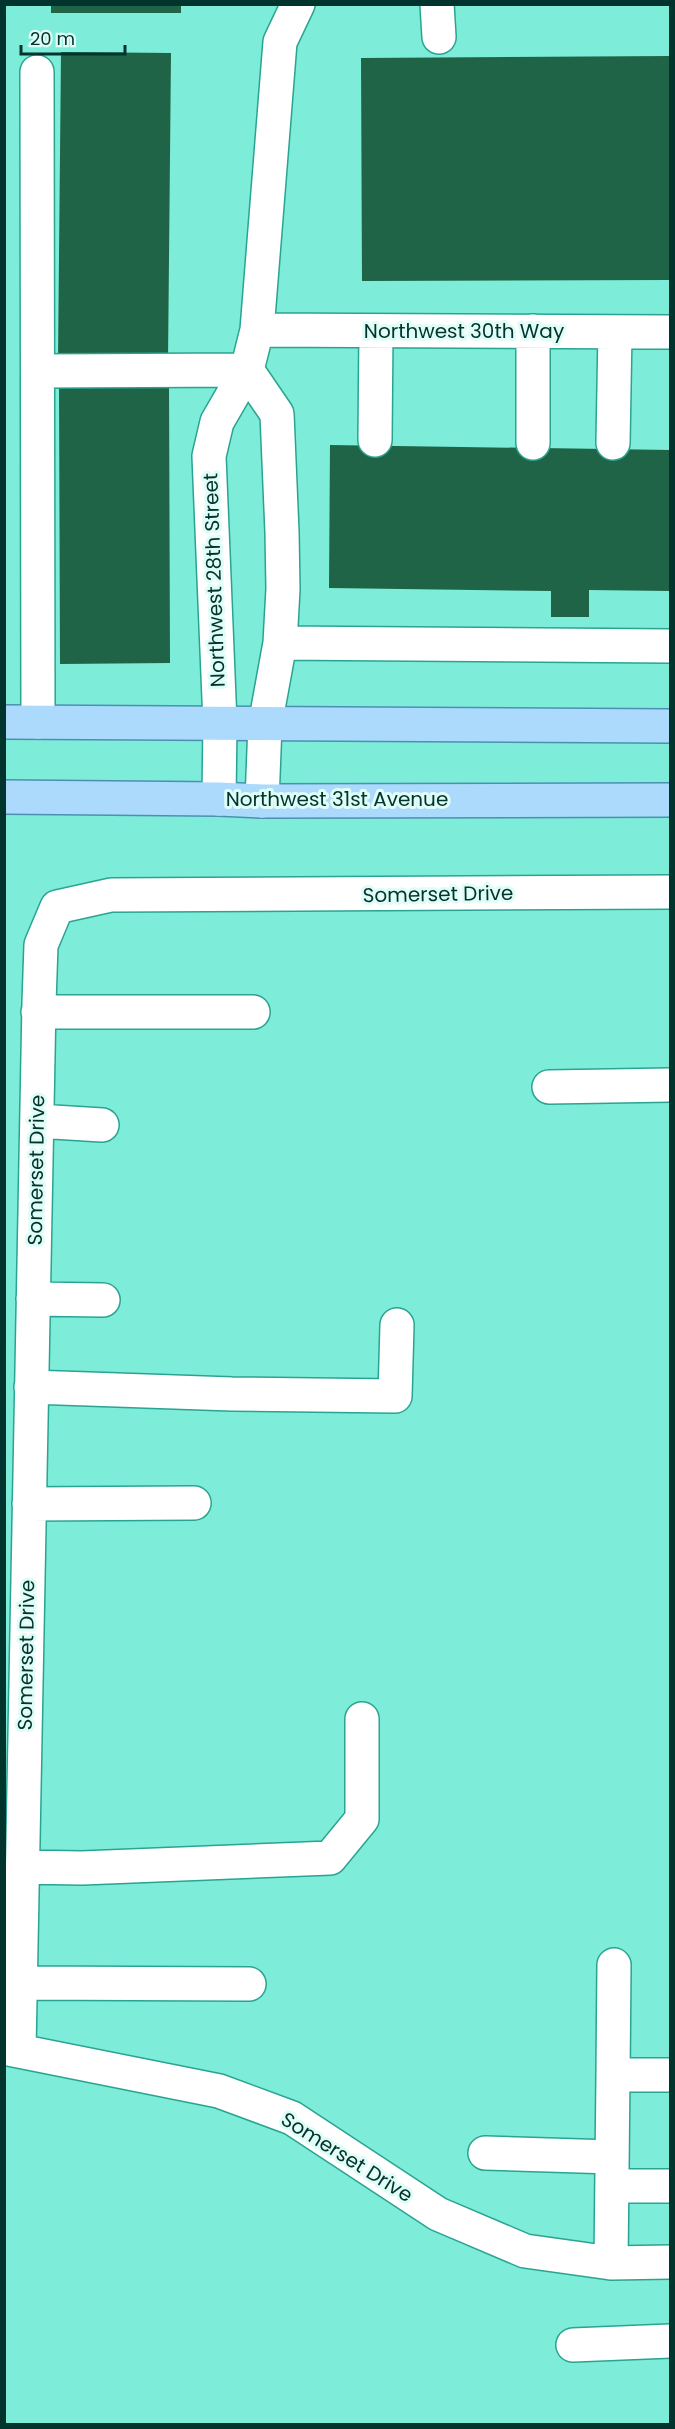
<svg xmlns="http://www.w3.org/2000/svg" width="675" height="2429" font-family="Poppins,sans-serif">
<rect width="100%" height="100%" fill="#7decd8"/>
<path fill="#1f6446" d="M 51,4 L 181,4 L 181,13 L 51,13 Z
M 61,52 L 171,53 L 168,361 L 58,360 Z
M 670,56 L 670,280 L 362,281 L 361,58 Z
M 169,381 L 170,663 L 60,664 L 59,382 Z
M 330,445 L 670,450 L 670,591 L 589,590 L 589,617 L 551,617 L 551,591 L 329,588 Z"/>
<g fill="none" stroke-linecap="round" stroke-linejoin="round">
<g stroke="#2aa492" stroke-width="36">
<path id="minor" d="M 437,4 L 439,37
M 37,72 L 38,722
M 257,330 L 670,332
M 247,370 L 277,414 L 282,532 L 283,589 L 280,643 L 265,725 L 262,801
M 38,371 L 247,370
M 375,440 L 376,331
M 533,443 L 533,331
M 613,443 L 615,332
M 280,643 L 670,646
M 219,799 L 220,723 L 209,456 L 217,422 L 247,370 L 257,330 L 280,42 L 298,4
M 38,1012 L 253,1012
M 549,1087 L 670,1085
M 37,1121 L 102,1125
M 33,1299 L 103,1300
M 31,1387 L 232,1394 L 395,1396 L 397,1325
M 29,1504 L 194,1503
M 22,1867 L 82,1868 L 330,1858 L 362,1819 L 362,1719
M 20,1983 L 249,1984
M 4,2048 L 219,2091 L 292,2118 L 438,2214 L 525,2251 L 611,2263 L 670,2262
M 19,2050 L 39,1003 L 41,945 L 57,907 L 111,895 L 670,892
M 613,2075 L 614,1965
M 485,2153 L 612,2157
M 612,2186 L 670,2186
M 611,2263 L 613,2075 L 670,2075
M 573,2345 L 670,2341"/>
</g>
<g stroke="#4b90b2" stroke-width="36">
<path id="major" d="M 4,722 L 670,726
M 4,797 L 219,799 L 262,801 L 670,800"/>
</g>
<use href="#minor" stroke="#fff" stroke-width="33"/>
<use href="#major" stroke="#abdafc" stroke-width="33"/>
</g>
<g text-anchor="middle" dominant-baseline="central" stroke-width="6" stroke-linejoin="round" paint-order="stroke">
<g font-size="20" fill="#00342d" stroke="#dffdf6">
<text x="464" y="331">Northwest 30th Way</text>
<text transform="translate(214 580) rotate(-92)">Northwest 28th Street</text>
<text x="337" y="799">Northwest 31st Avenue</text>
<text transform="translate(438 894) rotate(-1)">Somerset Drive</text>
<text transform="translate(36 1170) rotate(-89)">Somerset Drive</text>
<text transform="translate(26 1655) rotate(-89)">Somerset Drive</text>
<text transform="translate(347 2157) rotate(32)">Somerset Drive</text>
</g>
</g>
<rect width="675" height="2429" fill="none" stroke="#00342d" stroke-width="12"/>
<path d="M21 45v9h104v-9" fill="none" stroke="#00342d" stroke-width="3"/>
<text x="30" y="45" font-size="18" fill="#00342d" stroke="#dffdf6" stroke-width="4.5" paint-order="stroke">20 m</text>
</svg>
